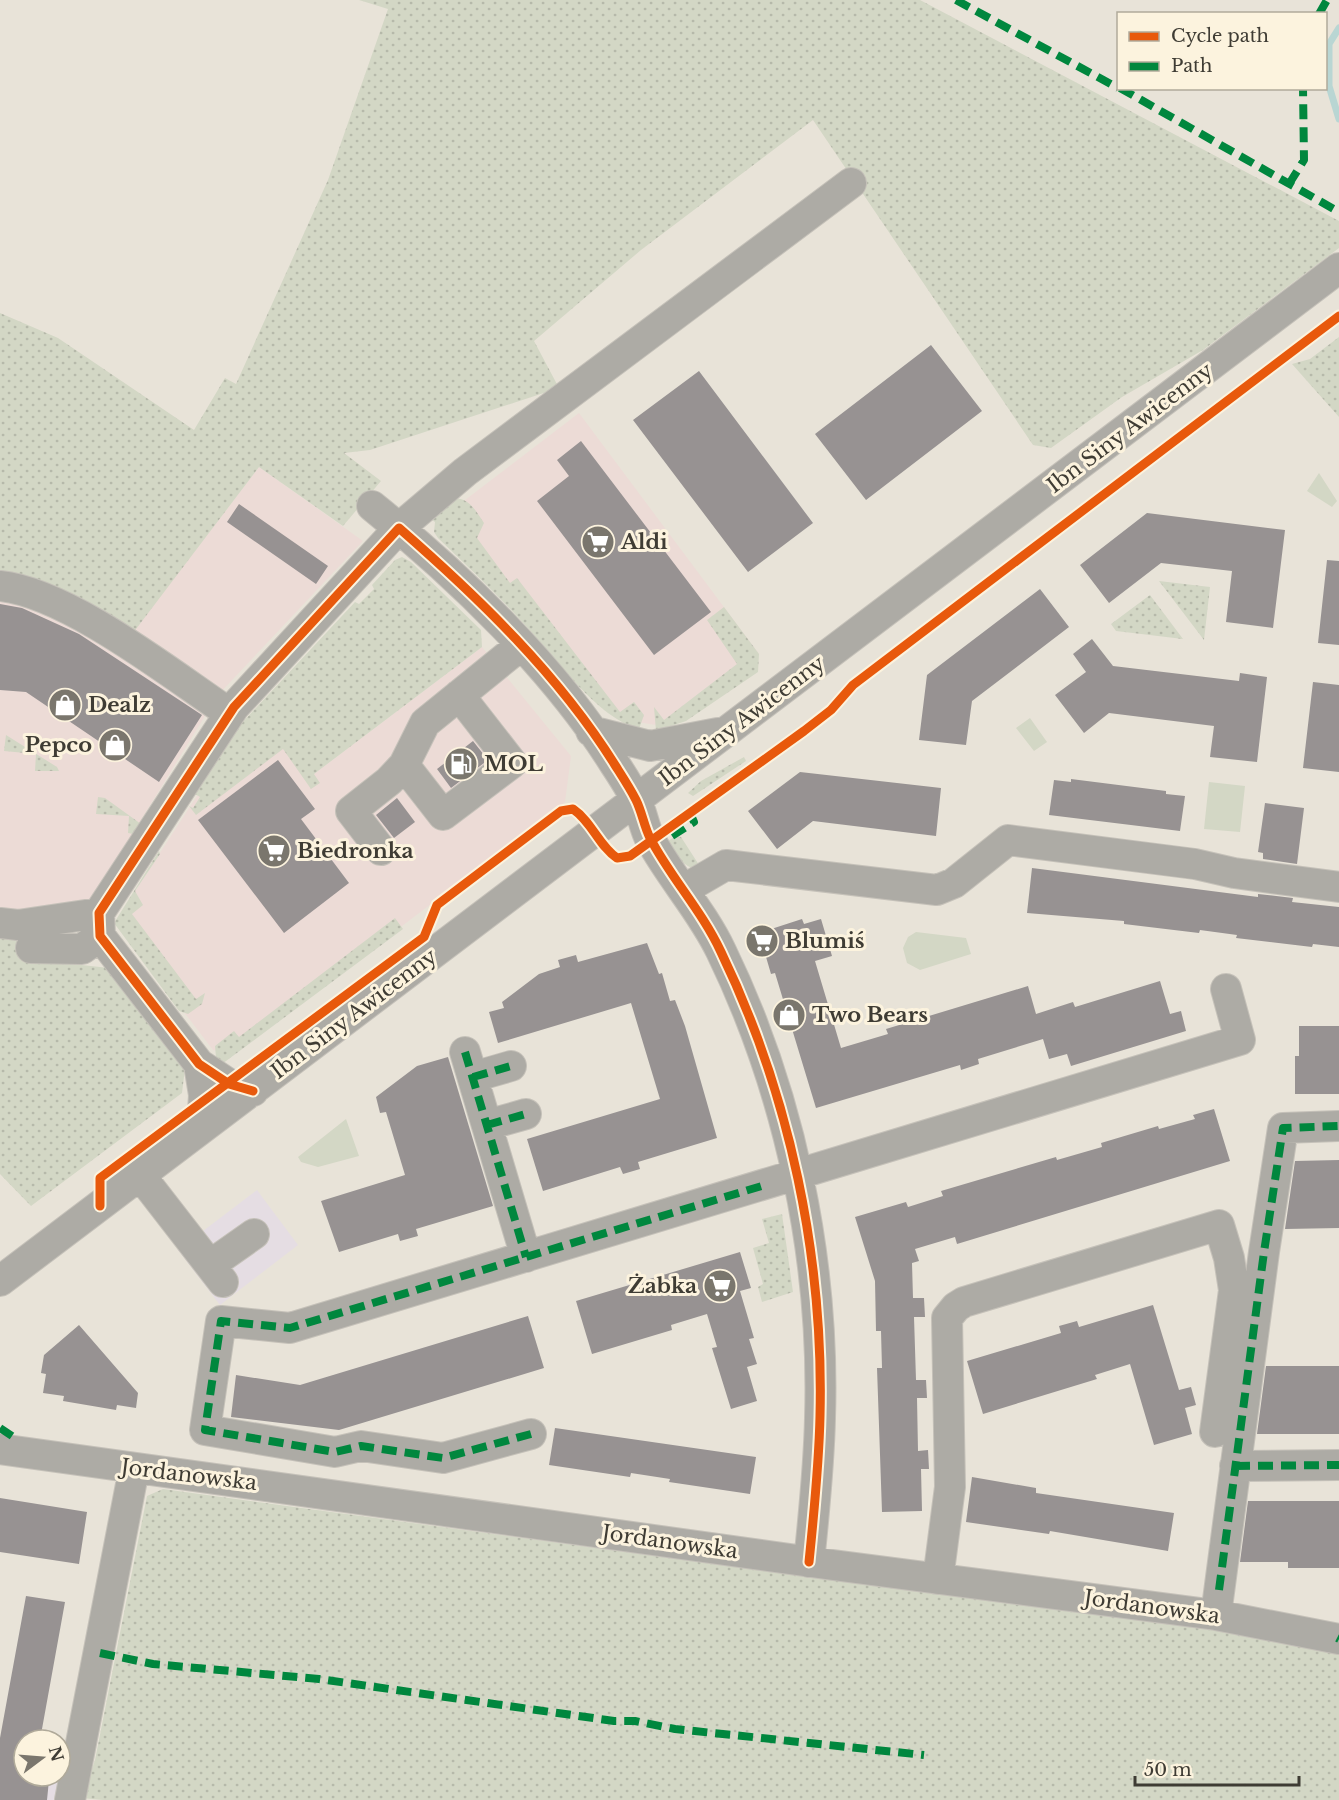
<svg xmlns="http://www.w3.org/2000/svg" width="1339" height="1800" font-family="'Libre Baskerville',serif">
<defs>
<pattern id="grass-dots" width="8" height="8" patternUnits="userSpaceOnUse" patternTransform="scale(1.5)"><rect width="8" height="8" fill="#d3d7c5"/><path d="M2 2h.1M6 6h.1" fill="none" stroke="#b6b9aa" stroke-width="1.8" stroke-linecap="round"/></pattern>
</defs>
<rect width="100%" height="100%" fill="#e8e3d8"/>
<path fill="#ecdbd6" d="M 579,413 L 759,654 L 663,726 L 617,719 L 435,523 Z
M 259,467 L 363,541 L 218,695 L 75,927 L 0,933 L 0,572 L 130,636 Z
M 482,647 L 571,756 L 565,802 L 234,1054 L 213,1050 L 115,922 L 249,716 L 314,774 Z"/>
<path fill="#e5dde3" d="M 257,1190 L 298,1245 L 220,1305 L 178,1250 Z
M 0,1764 L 24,1776 L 60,1776 L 61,1770 L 57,1800 L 0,1800 Z"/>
<path fill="url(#grass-dots)" d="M 359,0 L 920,0 L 1339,221 L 1339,248 L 1203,350 L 1122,397 L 1051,448 L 1033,445 L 813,120 L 641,250 L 534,341 L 559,388 L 370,450 L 344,453 L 381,481 L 343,526 L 259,467 L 130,637 L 0,578 L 0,313 L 58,338 L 194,430 L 225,378 L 236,384 L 328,180 L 388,9 Z
M 1339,337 L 1339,417 L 1292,364 L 1310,359 Z
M 455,498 C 470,499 476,511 484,523 L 477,538 L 510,583 L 517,578 L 620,712 L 634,702 L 644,715 L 639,729 C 597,718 555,657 526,626 C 498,595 468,567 438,538 L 434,532 L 435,522 L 429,518 Z
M 402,557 L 411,562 L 481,630 L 482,647 L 314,774 L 320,783 L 311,789 L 283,749 L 196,815 L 189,806 L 193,808 L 200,797 L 195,794 L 239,726 L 355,602 L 359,604 L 374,589 L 372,585 L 395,560 Z
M 1159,581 L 1210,587 L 1204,640 Z
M 1150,595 L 1183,639 L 1116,631 L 1111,624 Z
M 724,607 L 759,654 L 758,672 L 686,721 L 656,731 L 654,707 L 664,720 L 737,664 L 707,620 Z
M 6,735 L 57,767 L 59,771 L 35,771 L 36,754 L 4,751 Z
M 744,757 L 746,761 L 693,796 L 688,793 L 701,781 Z
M 98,797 L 105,798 L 141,824 L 133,834 L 128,833 L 129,816 L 96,814 Z
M 676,836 L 681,837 L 701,868 L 693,869 L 680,861 L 668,841 Z
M 159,851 L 160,854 L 135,891 L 143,905 L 132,914 L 196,999 L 205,993 L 202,1004 L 188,1014 L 179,1011 L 114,923 Z
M 395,918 L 403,929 L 222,1064 L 216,1057 L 215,1046 L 234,1031 L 239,1037 Z
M 75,928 L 64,937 L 20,938 L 18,958 L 109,968 L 185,1068 L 182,1093 L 31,1206 L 0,1174 L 0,930 Z
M 782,1214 L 793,1292 L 762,1302 L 758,1287 L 763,1284 L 753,1248 L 769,1243 L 762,1219 Z
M 163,1489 L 795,1575 L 1179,1621 L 1339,1650 L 1339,1800 L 103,1800 L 82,1798 L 95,1760 L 147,1496 Z"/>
<path fill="#d3d7c5" d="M 1319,473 L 1337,501 L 1332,507 L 1307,491 Z
M 1030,718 L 1047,742 L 1034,751 L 1016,728 Z
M 1209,782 L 1245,786 L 1240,832 L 1204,829 Z
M 916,932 L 966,938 L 971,954 L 920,970 L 907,963 L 903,948 L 908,937 Z
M 346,1119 L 359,1156 L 318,1167 L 301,1162 L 298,1157 Z"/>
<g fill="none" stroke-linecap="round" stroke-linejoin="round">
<path stroke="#b9d6d3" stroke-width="7" d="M 1339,28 L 1329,44 L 1329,86 L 1339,119"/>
</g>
<path fill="#979292" d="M 931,345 L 982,411 L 866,500 L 815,434 Z
M 699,371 L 813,523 L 748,572 L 633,420 Z
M 581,441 L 711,612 L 654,655 L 537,501 L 569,476 L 557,460 Z
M 239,504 L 328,566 L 316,584 L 227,522 Z
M 1147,513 L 1285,530 L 1273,628 L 1226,622 L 1232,571 L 1161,563 L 1109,603 L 1080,565 Z
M 1327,560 L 1339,561 L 1339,645 L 1318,643 Z
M 1040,589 L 1069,627 L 972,701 L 966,745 L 919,740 L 927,675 Z
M 0,604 L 22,608 L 79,634 L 202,715 L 159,782 L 26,692 L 0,690 Z
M 1092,639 L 1113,666 L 1239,681 L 1240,673 L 1267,677 L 1257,762 L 1210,757 L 1214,726 L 1109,713 L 1084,733 L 1055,695 L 1086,672 L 1073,654 Z
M 1313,682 L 1339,685 L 1339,772 L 1303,768 Z
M 473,741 L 488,760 L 451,788 L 437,769 Z
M 278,760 L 315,809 L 301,819 L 349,883 L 284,933 L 198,820 Z
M 800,772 L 941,788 L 936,836 L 813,821 L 777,849 L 748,811 Z
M 1071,779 L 1166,791 L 1166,794 L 1185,796 L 1180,831 L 1049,815 L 1054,780 L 1071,782 Z
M 397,798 L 415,822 L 394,838 L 376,815 Z
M 1265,803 L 1304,808 L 1297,864 L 1263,859 L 1263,853 L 1258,852 Z
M 1032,868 L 1258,897 L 1258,894 L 1293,898 L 1292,902 L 1339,907 L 1339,947 L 1313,944 L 1312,947 L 1236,938 L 1237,935 L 1200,930 L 1199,933 L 1124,924 L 1124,921 L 1027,913 Z
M 802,919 L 804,924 L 821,919 L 832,956 L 815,961 L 841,1048 L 888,1034 L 886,1029 L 1028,986 L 1036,1014 L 1073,1002 L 1075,1007 L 1160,981 L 1170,1014 L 1181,1011 L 1186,1031 L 1071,1066 L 1067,1054 L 1049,1059 L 1043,1039 L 978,1059 L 979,1064 L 961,1070 L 960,1065 L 816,1108 L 775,973 L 771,974 L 759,933 Z
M 647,943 L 659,974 L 662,973 L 670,1001 L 675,1000 L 685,1026 L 717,1138 L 638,1162 L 640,1169 L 623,1174 L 620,1167 L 543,1191 L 527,1139 L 660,1099 L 631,1003 L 498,1043 L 489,1012 L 504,1008 L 502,1002 L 539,974 L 560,967 L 558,960 L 576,955 L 578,962 Z
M 1299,1026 L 1339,1026 L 1339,1094 L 1295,1094 L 1295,1056 L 1299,1056 Z
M 448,1057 L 493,1206 L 416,1229 L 418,1236 L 400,1241 L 398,1234 L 339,1252 L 321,1201 L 405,1175 L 386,1112 L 380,1113 L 376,1097 L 417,1066 Z
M 1214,1109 L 1230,1161 L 957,1244 L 955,1237 L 915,1249 L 919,1261 L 912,1263 L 913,1298 L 924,1298 L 925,1317 L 914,1317 L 916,1380 L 926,1380 L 927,1398 L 917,1398 L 918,1451 L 928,1450 L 929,1469 L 921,1469 L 922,1511 L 882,1512 L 877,1368 L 882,1368 L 881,1331 L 876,1331 L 875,1281 L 855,1217 L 906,1202 L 908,1207 L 943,1196 L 941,1191 L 1056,1157 L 1057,1160 L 1102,1147 L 1101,1143 L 1158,1126 L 1159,1129 L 1195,1119 L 1193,1115 Z
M 1339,1160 L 1339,1228 L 1285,1229 L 1295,1161 Z
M 740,1252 L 751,1288 L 740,1291 L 754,1338 L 749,1339 L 757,1364 L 747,1367 L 757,1401 L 731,1409 L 712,1348 L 717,1347 L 707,1314 L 671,1325 L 672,1330 L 592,1354 L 576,1301 Z
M 1153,1305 L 1179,1390 L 1191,1387 L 1196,1405 L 1185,1408 L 1192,1434 L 1154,1445 L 1130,1364 L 1095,1375 L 1097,1379 L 983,1414 L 967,1361 L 1061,1333 L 1059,1326 L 1077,1321 L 1079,1327 Z
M 528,1316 L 544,1368 L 339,1430 L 231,1417 L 236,1375 L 300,1385 Z
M 79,1325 L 138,1393 L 136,1408 L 117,1405 L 116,1410 L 63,1401 L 64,1396 L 43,1393 L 46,1374 L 41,1373 L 44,1355 Z
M 1266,1366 L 1339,1366 L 1339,1434 L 1257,1434 Z
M 555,1428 L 756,1457 L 750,1494 L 669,1482 L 670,1479 L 631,1473 L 630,1477 L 549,1465 Z
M 972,1477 L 1036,1488 L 1036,1493 L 1174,1513 L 1168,1551 L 1050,1531 L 1049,1534 L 966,1522 Z
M 0,1498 L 87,1512 L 79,1564 L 0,1552 Z
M 1248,1501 L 1339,1501 L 1339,1568 L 1288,1568 L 1288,1562 L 1240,1562 Z
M 26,1596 L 65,1602 L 40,1740 L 24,1740 L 24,1777 L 49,1780 L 47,1800 L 0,1800 L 0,1738 Z"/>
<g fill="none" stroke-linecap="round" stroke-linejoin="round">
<g stroke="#c5c1b9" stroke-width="32">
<path id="minor" d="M 372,506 C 459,576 555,669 614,763 C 622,775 630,787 636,800 C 642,812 644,827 650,839 C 671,878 702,911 721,951 C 790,1093 825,1260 820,1418 C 819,1466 814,1514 809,1562
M 0,586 C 68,593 171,674 229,713
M 459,695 L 512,763 L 443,815 L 404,765 L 425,723 L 520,646
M 591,731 L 650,746 L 718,733
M 381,850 L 351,811 L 389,781 L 404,765
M 683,890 L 726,865 L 937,890 L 954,883 L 1008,840 L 1195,864 L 1234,873 L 1339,887
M 0,923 L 18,925 L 99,913
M 31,948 L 82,949 L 100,936
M 465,1052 L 526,1257
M 199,1064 L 204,1095 L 202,1128
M 473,1077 L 511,1066
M 253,1091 L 229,1084 L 199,1064 L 100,936 L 99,913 L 234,707 L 399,528 L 465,472 L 851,183
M 487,1125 L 526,1114
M 140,1175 L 223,1282
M 210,1265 L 254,1234
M 0,1281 L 1339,268
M 531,1434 L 443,1458 L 361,1446 L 335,1452 L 205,1430 L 221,1321 L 290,1328 L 1240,1040 L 1226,989
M 0,1449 L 833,1565 L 1216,1615 L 1339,1639
M 1235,1466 L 1339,1465
M 938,1579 L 950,1487 L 947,1318 L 956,1307 L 964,1302 L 1219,1225 L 1229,1258 L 1234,1290 L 1215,1432
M 1216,1615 L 1264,1252 L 1283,1128 L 1339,1126
M 70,1800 L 134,1469"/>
</g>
<use href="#minor" stroke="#adaba5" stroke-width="30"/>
<path stroke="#00873e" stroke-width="8" stroke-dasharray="15 8" stroke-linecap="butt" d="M 956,0 L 1118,88
M 1319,14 L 1327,0
M 1120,88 L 1339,212
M 1289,184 L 1304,160 L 1303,88
M 672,836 L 694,822 L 688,808
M 465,1052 L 526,1257
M 473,1077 L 511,1066
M 487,1125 L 526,1114
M 0,1428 L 12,1436
M 531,1434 L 443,1458 L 361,1446 L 335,1452 L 205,1430 L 221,1321 L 290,1328 L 765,1185
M 1235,1466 L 1339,1465
M 1219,1590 L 1264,1252 L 1283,1128 L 1339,1126
M 1337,1638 L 1339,1639
M 100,1653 L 153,1664 L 319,1679 L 614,1721 L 635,1721 L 675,1729 L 924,1755"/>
<g stroke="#fcf3de" stroke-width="13">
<path id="cycleway" d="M 253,1091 L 229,1084 L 199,1064 L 100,936 L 99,913 L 234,707 L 399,528 C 478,597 559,675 615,765 C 622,776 630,788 636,800 C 642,812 644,826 650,838 C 671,878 702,911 721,952 C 790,1095 824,1258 820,1416 C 819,1465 814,1513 809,1562
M 100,1206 L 100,1178 L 424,937 L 437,905 L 561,811 L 573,809 C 592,822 599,846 617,858 L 630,856 L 804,731 L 831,710 L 853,685 L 1339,316"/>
</g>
<use href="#cycleway" stroke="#e8590c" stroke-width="9"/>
</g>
<defs>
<g id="supermarket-disc" transform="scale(1.725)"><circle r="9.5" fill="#7a766d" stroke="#fcf3de"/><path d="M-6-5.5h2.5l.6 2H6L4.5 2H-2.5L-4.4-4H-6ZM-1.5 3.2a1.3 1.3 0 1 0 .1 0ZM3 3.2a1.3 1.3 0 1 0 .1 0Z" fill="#fff"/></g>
<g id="shop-disc" transform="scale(1.725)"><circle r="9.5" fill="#7a766d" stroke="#fcf3de"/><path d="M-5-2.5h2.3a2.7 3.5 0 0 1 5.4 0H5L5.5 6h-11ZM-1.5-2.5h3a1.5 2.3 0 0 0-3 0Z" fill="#fff"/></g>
<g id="fuel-disc" transform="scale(1.725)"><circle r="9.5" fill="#7a766d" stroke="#fcf3de"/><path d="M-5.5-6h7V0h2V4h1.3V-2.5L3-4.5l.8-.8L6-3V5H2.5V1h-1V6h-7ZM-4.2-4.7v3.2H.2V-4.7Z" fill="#fff"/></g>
</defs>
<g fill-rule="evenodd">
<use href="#supermarket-disc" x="598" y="542"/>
<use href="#shop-disc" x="65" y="705"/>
<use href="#shop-disc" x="115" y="745"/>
<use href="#fuel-disc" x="461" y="764"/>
<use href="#supermarket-disc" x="274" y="851"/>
<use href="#supermarket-disc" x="762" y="941"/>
<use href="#shop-disc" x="789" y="1015"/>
<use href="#supermarket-disc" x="720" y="1286"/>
</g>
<g text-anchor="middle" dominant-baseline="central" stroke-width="6" stroke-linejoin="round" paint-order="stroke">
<g font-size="21" fill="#3f3c34" stroke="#fcf3de">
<text transform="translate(1130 428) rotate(-37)">Ibn Siny Awicenny</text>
<text transform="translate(742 721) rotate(-37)">Ibn Siny Awicenny</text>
<text transform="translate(354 1014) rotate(-37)">Ibn Siny Awicenny</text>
<text transform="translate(189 1475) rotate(7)">Jordanowska</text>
<text transform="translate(670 1542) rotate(8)">Jordanowska</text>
<text transform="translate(1152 1607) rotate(8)">Jordanowska</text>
</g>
<g font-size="21" font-weight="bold" fill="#3f3c34" stroke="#fcf3de" text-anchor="start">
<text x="621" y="542">Aldi</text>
<text x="88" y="705">Dealz</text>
<text x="92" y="745" text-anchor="end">Pepco</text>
<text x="484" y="764">MOL</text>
<text x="297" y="851">Biedronka</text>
<text x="785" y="941">Blumiś</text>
<text x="812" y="1015">Two Bears</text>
<text x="697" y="1286" text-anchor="end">Żabka</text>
</g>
</g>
<rect x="1117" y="12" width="210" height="78" fill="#fcf3de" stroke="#b0aa9a" stroke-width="1.5"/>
<rect x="1129" y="32" width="30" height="9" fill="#e8590c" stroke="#b0aa9a" stroke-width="1.5"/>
<text x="1171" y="42" font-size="18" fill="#3f3c34">Cycle path</text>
<rect x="1129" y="62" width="30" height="9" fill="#00873e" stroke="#b0aa9a" stroke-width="1.5"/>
<text x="1171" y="72" font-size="18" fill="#3f3c34">Path</text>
<g transform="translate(42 1758) rotate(74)"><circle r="28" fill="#fcf3de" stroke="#b0aa9a" stroke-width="1.5"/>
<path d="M0-4.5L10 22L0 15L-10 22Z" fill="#7a766d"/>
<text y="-9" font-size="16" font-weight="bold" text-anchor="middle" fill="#3f3c34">N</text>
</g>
<path d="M1135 1776v9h164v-9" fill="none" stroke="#3f3c34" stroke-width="3"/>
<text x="1144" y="1776" font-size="18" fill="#3f3c34" stroke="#fcf3de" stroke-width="4.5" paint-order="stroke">50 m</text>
</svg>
